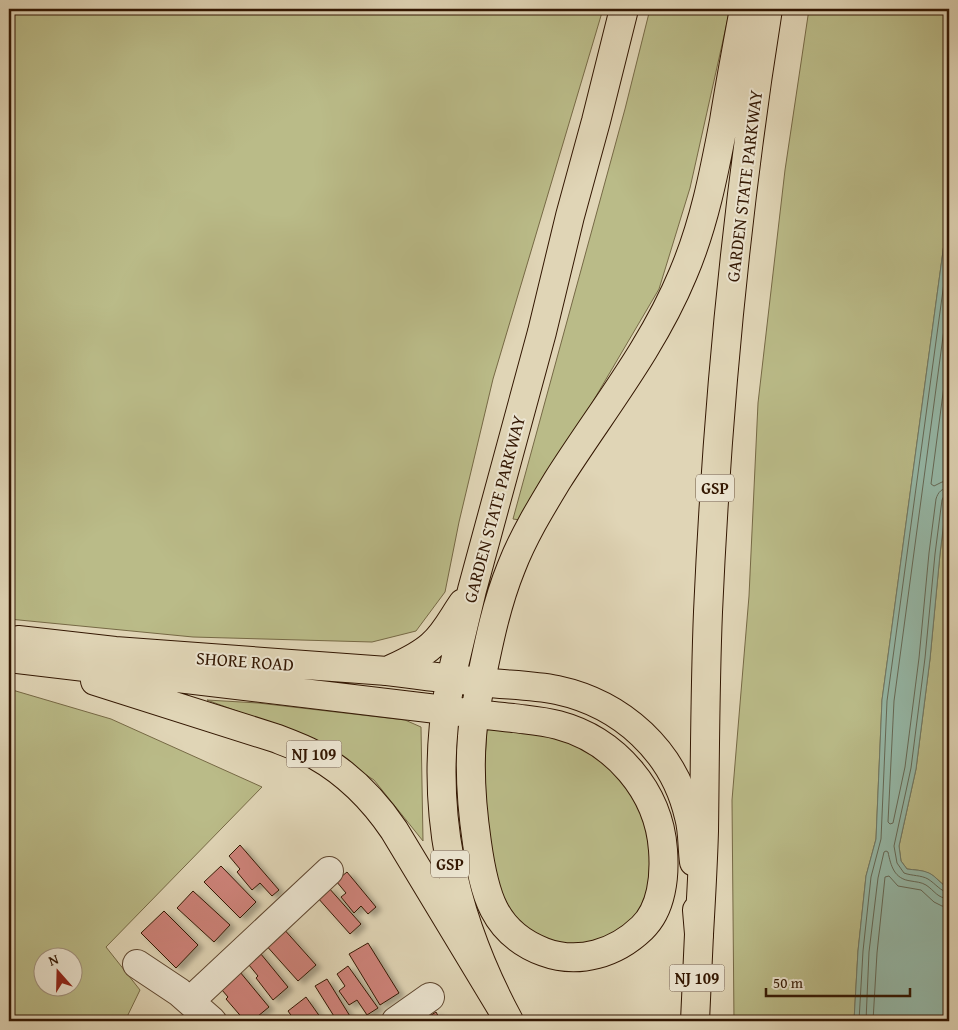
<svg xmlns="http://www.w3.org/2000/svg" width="958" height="1030" font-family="'Gentium Book Plus',serif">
<defs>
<filter id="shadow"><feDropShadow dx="5.5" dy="3" stdDeviation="2.5" flood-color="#0004"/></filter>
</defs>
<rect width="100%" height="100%" fill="#e0d5b6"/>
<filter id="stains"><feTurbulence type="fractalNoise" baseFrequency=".004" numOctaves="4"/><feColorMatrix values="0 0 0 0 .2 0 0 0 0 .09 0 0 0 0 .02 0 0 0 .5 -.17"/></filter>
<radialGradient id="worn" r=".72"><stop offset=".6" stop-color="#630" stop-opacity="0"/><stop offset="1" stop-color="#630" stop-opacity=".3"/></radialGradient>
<path fill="#babb88" stroke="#766945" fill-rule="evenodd" d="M 9,9 L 603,9 L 493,379 L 459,522 L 445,592 L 416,631 L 372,642 L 193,637 L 9,619 Z
M 650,9 L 730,9 L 690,188 L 659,289 L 572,437 L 520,520 L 513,519 L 625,109 Z
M 809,9 L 949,9 L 949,179 L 946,229 L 882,700 L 876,839 L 866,876 L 858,951 L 854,1021 L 734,1021 L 732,800 L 749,596 L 758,403 L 785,170 Z
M 949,480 L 949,888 L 948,888 C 941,884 936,876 928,873 C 922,870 914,870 907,869 L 901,861 L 899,846 L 916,769 L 930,659 L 940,554 Z
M 9,689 L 111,719 L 262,787 L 106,947 L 140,990 L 125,1021 L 9,1021 ZM 42,958 L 72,958 L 72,988 L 42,988 Z
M 207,700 L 258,703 L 405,720 L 421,727 L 423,841 L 374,780 L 307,737 Z
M 487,728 L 546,735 L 583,745 L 612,766 L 635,793 L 648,823 L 652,885 L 638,915 L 625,929 L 589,945 L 553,944 L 528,933 L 503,903 L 489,850 L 484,778 Z"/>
<path fill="#95b9a9" stroke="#6e7866" d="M 949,179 L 949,480 L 940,554 L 930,659 L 916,769 L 899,846 L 901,861 L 907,869 C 914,870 923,870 929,873 C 937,877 941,885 949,888 L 949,1021 L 854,1021 L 858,951 L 866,876 L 876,839 L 882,700 L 946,229 Z"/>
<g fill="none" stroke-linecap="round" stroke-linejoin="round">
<path stroke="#646856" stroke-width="1" d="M 949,292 L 894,701 L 888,822 L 890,824 L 893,823 L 905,767 L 919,658 L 929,553 L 936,499 C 938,492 942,488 949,488
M 949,348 L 931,484 L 934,486 L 942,482 L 949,481
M 949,495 L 944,496 L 942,500 L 935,554 L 925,658 L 911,768 L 894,846 L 897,863 L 904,873 C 912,876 921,875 928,879 C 936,884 940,891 949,893
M 859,1021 L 863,951 L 871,877 L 881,839 L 887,701 L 949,246
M 866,1021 L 869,952 L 878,878 L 884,852 L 886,851 L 888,852 C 891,866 894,879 911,881 C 916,882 921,882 926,885 C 935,891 937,898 949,899
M 873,1021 L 877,953 L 885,877 L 889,876 L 898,886 L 921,890 L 934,902 L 942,906 L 949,907"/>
</g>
<path fill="#ce837a" stroke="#331702" filter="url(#shadow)" d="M 240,845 L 279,890 L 272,896 L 260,883 L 252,890 L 237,872 L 240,869 L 229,856 Z
M 221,866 L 256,902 L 240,918 L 204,882 Z
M 347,872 L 376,907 L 368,914 L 361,906 L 354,913 L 341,897 L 346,893 L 336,881 Z
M 328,887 L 361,924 L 350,934 L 317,897 Z
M 193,891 L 230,925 L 214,942 L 177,908 Z
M 164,911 L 198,945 L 176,968 L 141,933 Z
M 282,927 L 316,965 L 298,981 L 264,943 Z
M 368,943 L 399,993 L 380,1005 L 349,954 Z
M 256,948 L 288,987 L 273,1000 L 256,978 L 258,976 L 244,959 Z
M 235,966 L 269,1007 L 252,1021 L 245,1021 L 226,999 L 228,997 L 216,983 Z
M 348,966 L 378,1008 L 367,1015 L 357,1000 L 349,1005 L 339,991 L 345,986 L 337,974 Z
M 327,979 L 353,1021 L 337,1021 L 315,986 Z
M 306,997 L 323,1021 L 295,1021 L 288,1011 Z
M 436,1012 L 441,1021 L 422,1021 Z"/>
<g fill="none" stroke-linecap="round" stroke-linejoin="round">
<g stroke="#5e462f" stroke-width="30">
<path id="minor" d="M 137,964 L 179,992 L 212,1021
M 190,1001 L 329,871
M 396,1021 L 430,997"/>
</g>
<g stroke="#331702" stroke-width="30">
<path id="major" d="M 387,671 C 418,675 450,679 481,682 C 506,685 532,685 557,690 C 622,704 674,751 689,817 C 693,831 692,847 694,862
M 449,688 C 428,807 452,915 509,1021
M 695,1021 L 699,934 L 697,910"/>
</g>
<g stroke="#331702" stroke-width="30">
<path id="highway" d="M 18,640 L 115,651 L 387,671 C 402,664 419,657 432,645 C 445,634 453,617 463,603
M 9,658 L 445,710 C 468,713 490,716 513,718 C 528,720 543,721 558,725 C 615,740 659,791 663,850 C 665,876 662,909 642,928 C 616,953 579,965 544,952 C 493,933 484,893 477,843 C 472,809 469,772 472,737 C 473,720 477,702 480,685 C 488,646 496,605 511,568 C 523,537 540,509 557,481 C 600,413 652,349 683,274 C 704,225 714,173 724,121 C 730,83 737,46 744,9
M 451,678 L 472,590 L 542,332 L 570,216 L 596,121 L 624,9
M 95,681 L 275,738 C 288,743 302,748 315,755 C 347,773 373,799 394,830 L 502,1009
M 699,934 C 701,900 703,865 704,831 C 705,758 705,685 708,612 C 717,410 736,209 768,9"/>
</g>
<use href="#minor" stroke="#ebe4d0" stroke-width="28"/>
<use href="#major" stroke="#e0d5b6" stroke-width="28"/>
<use href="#highway" stroke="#e0d5b6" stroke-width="28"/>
</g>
<g text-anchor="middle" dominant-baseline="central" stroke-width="4" stroke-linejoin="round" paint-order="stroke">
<g fill="#ebe4d0" stroke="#6a5440" stroke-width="1">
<rect x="696" y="474.5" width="38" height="27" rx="4"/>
<rect x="286.5" y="740.5" width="55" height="27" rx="4"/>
<rect x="431" y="850.5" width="38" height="27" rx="4"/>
<rect x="669.5" y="964.5" width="55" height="27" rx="4"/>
</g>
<g font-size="16" font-weight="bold" fill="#331702">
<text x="715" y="488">GSP</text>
<text x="314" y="754">NJ 109</text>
<text x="450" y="864">GSP</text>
<text x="697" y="978">NJ 109</text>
</g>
<g font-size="18" fill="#331702" stroke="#ebe4d0">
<text transform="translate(744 186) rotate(-83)">GARDEN STATE PARKWAY</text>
<text transform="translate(494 509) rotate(-75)">GARDEN STATE PARKWAY</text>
<text transform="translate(245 661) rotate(4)">SHORE ROAD</text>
</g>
</g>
<rect width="958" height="1030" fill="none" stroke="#e0d5b6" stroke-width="30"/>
<rect x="10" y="10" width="938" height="1010" fill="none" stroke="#331702" stroke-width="2.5"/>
<rect x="15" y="15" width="928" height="1000" fill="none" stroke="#331702"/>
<g transform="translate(58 972) rotate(340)"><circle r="24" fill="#ebe4d0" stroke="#a1927e"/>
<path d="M0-4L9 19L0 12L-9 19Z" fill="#8f2418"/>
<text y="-8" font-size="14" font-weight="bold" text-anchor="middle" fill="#331702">N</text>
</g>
<path d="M766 988v8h144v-8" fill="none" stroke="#331702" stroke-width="2.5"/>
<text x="773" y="988" font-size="15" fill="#331702" stroke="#ebe4d0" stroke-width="4" paint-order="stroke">50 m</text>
<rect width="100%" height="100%" filter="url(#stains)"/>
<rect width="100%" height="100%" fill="url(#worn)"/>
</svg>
